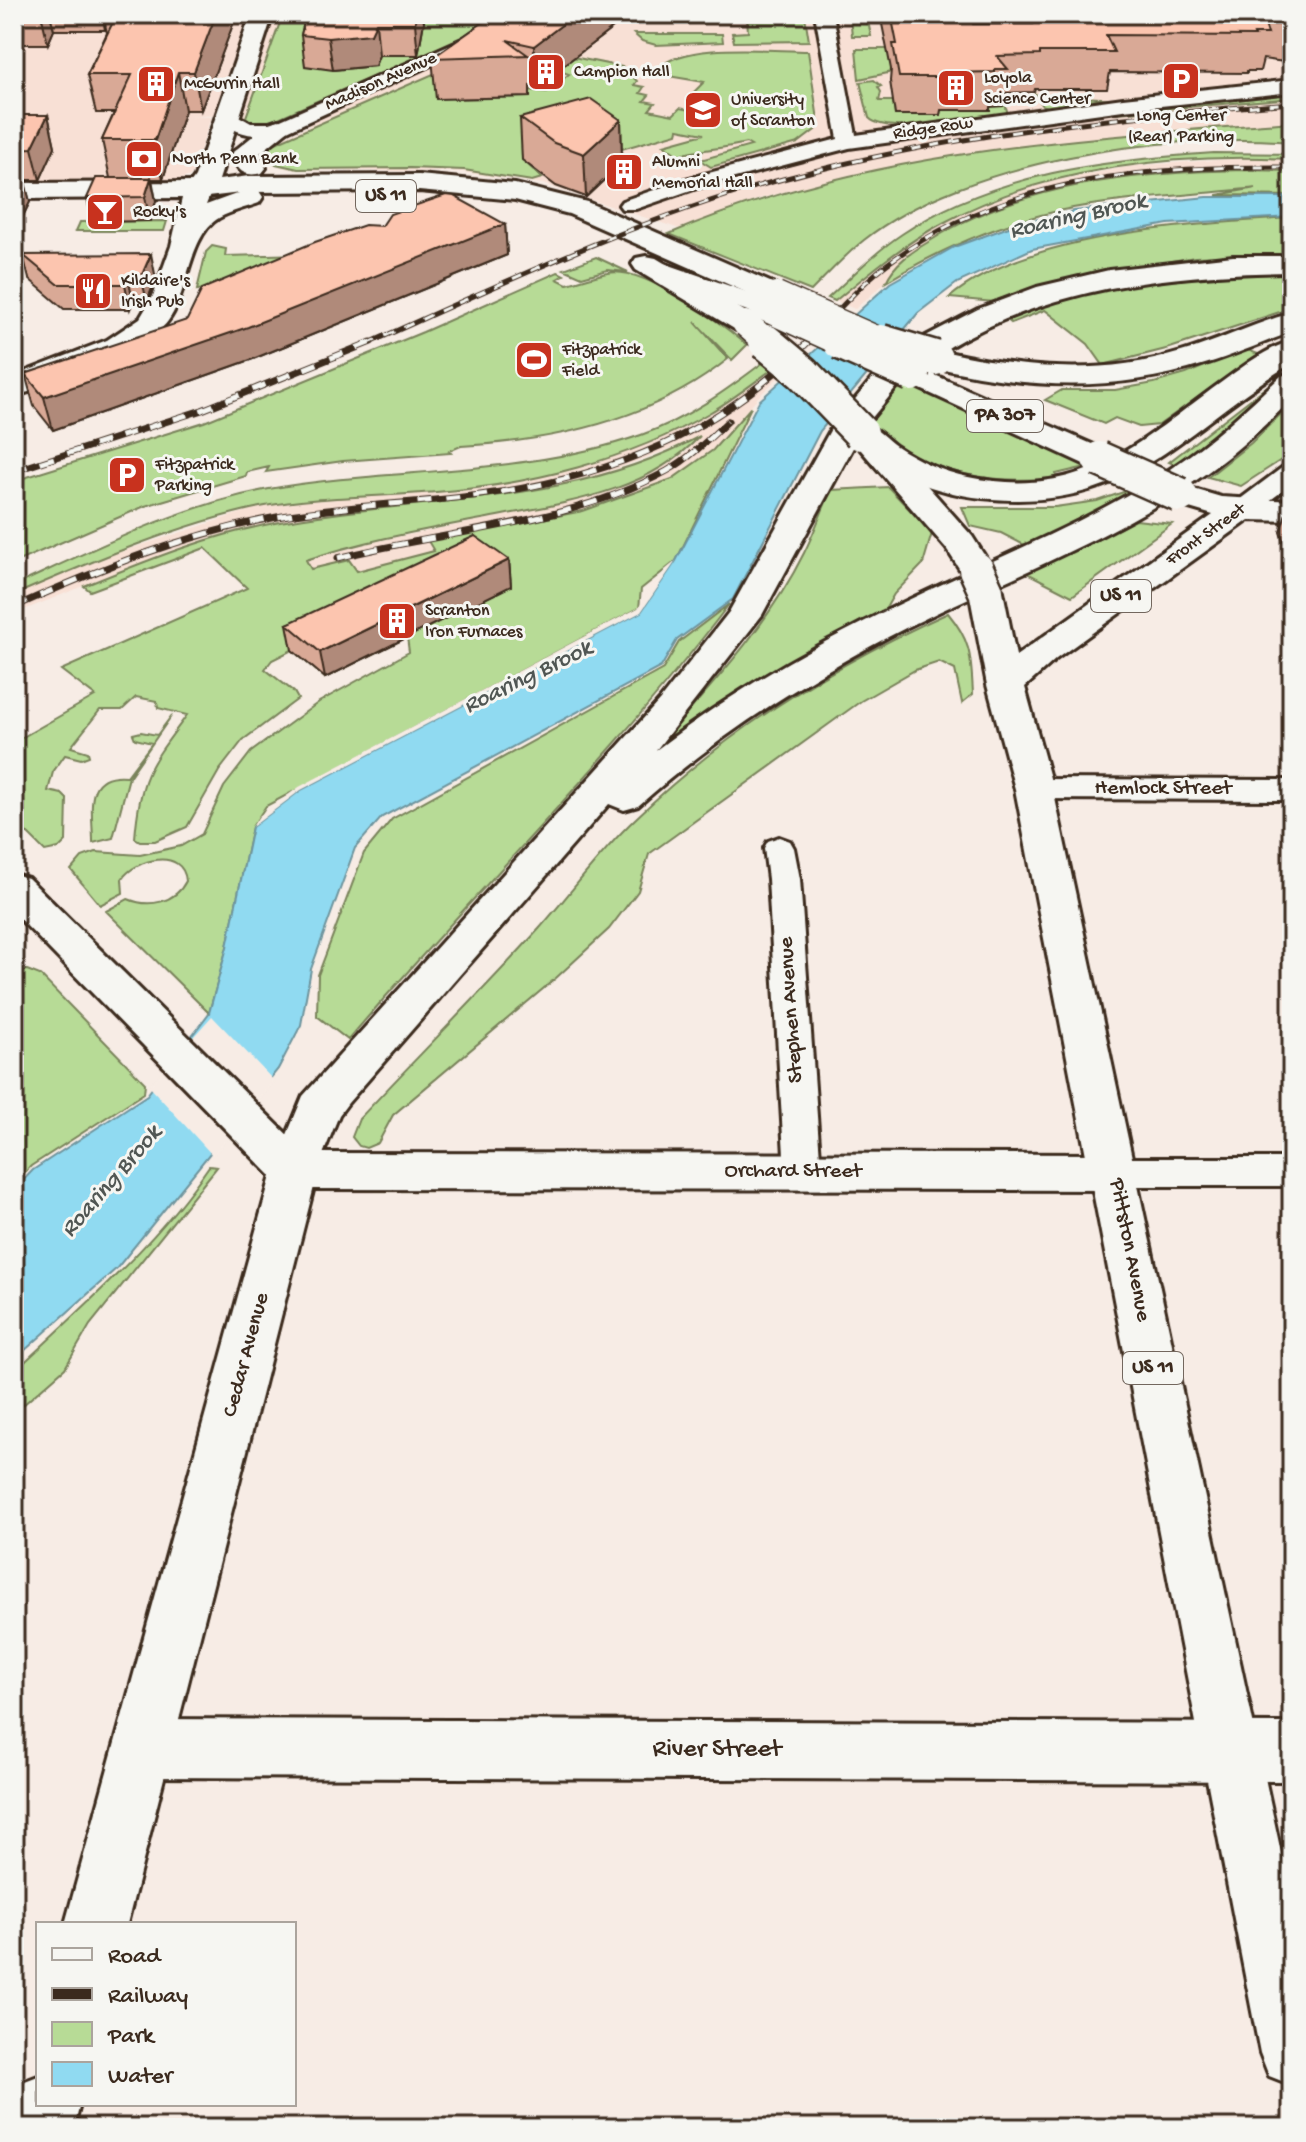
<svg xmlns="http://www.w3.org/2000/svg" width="1306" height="2142" font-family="'Gochi Hand',sans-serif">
<rect width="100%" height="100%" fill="#f7ece5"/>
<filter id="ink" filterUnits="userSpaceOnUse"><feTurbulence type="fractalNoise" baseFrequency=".0125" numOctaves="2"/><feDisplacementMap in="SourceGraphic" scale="16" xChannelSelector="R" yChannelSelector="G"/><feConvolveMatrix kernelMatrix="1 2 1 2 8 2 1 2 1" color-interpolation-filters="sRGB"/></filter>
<g filter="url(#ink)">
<path fill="#f8e0d5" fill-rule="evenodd" d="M 14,14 L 1292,14 L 1292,89 L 1219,96 L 983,129 L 1081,116 L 1292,98 L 1292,122 L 1053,142 L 850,175 L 762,198 L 680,229 L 543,184 L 462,172 L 297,170 L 281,167 L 268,159 L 265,154 L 269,144 L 311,125 L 259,126 L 247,124 L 237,115 L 186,116 L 211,117 L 192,175 L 177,181 L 14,182 ZM 282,17 L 259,123 L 252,122 L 246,116 Z
M 1246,158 L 1292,159 L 1292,171 L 1153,174 L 1102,182 L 1008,204 L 942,233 L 909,254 L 886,282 L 855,309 L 835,301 L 887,259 L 940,224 L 969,209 L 1017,192 L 1053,181 L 1131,166 Z
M 774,368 L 781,375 L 758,397 L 713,450 L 672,479 L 583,511 L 429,541 L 435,551 L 357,571 L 310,569 L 305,560 L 377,541 L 576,501 L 615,489 L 665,466 L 687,451 L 698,438 L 593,478 L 527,493 L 356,512 L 236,531 L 158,556 L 14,614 L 14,595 L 111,555 L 259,507 L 340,496 L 438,492 L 529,478 L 599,462 L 666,435 L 710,413 Z"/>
<path fill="#b7db96" stroke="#79825a" stroke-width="2" fill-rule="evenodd" d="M 850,14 L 1001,14 L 1009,39 L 998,40 L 991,18 L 873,19 L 868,21 L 871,36 L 852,36 Z
M 499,16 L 509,17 L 267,123 L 252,122 L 246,117 L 282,17 Z
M 805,16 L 809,41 L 734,42 L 732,33 L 748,32 L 747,17 Z
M 634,34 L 722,34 L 723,42 L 656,45 L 642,41 Z
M 504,43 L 622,67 L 637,81 L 634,85 L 644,87 L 640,93 L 649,95 L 644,101 L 655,103 L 649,110 L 673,115 L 680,108 L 689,110 L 702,95 L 693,93 L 704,82 L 656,74 L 657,69 C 686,41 769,51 808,51 L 819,127 L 798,143 L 711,167 L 700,160 L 751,146 L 746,143 C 722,149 701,149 678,155 L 664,145 L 704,134 L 678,129 L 677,133 L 608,153 L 523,160 L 542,178 L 532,181 L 464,170 L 410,168 L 298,169 L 276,164 L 267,154 L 271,145 ZM 557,70 L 569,74 L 547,92 L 529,90 L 529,97 L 455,99 L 455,83 Z
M 856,49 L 929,49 L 888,73 L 859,79 Z
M 874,80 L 881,86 L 878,87 L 881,92 L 879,101 L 893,101 L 895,115 L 940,115 L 941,110 L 990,107 L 996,98 L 1004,101 L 1008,114 C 981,118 887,137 869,118 L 860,82 Z
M 1292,89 L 1292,98 L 1081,116 L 942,134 Z
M 1035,94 L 1037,95 L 1122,99 L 1050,108 L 1042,105 Z
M 1292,122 L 1292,142 C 1166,132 965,160 864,240 C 845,255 828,274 811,291 L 669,234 C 863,150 1084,138 1292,122 Z
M 1214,153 L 1292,154 L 1292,159 C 1176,153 1046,167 943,223 C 903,244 869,273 835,301 L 828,298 C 852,276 875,252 902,234 C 993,173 1106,160 1214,153 Z
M 1243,170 L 1292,171 L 1292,196 L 1217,195 L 1256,188 C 1195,195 1133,197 1073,208 C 1006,220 944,247 886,282 C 894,263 913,251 930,241 C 1018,184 1140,172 1243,170 Z
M 1292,218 L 1292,254 L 1195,257 L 1089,275 L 995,302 L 949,298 C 1027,232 1193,224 1292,218 Z
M 167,221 L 164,231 L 76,231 L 80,222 Z
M 212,246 L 226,249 L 225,256 L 307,254 L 216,288 L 197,290 L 206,252 Z
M 596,257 L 628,272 L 607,270 L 582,277 L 564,269 Z
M 558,272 L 564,275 L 557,279 L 567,284 C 580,281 599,274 608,273 C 643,265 721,323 747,345 L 732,360 L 695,322 L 728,359 C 653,420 554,441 461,446 L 449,451 L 451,453 L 343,461 L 266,472 L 269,467 L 247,472 L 246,476 L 145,506 L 14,563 L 14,481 L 204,422 L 423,332 Z
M 1292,273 L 1292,308 L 1170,348 L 1103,365 L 1088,344 L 1045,310 L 1011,323 L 1005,318 C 1096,284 1194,268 1292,273 Z
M 1245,349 L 1258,354 L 1159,425 L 1139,427 L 1115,418 L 1104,424 L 1045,400 L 1062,390 L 1115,390 L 1154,383 L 1186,374 Z
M 765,361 L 774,368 C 753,383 732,400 709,413 C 629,460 529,485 436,492 C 377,497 319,496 260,507 C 182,523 88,563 14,595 L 14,586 C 96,548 179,506 269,489 C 393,467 520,477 641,435 C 687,419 727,390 765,361 Z
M 1292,367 L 1220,435 L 1176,465 L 1169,462 Z
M 910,378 L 1090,466 L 1056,474 L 1057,478 C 988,485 921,474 870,423 L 900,384 Z
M 1292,403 L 1292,453 L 1241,486 L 1208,477 L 1251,443 Z
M 751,407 L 676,561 L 641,589 L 639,608 L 266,806 L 252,827 L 227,947 L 209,1013 L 106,911 L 128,899 C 149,908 175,903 186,881 C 183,847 135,859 122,879 L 123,893 L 100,905 L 71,870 L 82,857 L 96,852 L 140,855 L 181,846 L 202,834 L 224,787 L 251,752 L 319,702 L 409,652 L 407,637 L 325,678 L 292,650 L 272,660 L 265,669 L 294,692 L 298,699 L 243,740 L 219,771 L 187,827 L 155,841 L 140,841 L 135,838 C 140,775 150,765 187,715 L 158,708 L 157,701 L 136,697 L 122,710 L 100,710 L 71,747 L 88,752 L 89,756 L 81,759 L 65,755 L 53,772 L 48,791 L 62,794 L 67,799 L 66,841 L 59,848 L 45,851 L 14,820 L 14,751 L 21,747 L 16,741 L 95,696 L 61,670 L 247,588 L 205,548 L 90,591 L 84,586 C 148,560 212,534 280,522 C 421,496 570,507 700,436 C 647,493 564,503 492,517 C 430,529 365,540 306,560 L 311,569 L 349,560 L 357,571 L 434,551 L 428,541 L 583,511 L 672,479 L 713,450 Z
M 888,487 L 932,533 L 923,564 L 894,594 L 882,615 L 663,748 L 658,746 C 711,686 768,626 804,553 C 814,533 822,511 831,490 Z
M 1135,488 L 1139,490 L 1030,548 L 1001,533 L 970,526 L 962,507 L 1055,507 L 1097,501 Z
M 1136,520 L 1172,524 L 1072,596 L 1027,573 Z
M 729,604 C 613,758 473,893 348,1040 L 317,1016 L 318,975 L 364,853 L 392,819 L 663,669 L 679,642 Z
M 948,613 C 972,642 971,658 973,694 L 962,703 L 955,670 L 939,662 L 915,670 L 861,701 L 649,854 L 638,891 L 609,929 L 556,978 L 393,1115 L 378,1143 L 366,1148 L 359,1146 L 352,1137 L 359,1119 C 419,1055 480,994 539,929 C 571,893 600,852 635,819 C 726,731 832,665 948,613 Z
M 172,715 L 129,777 L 113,838 L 93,843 C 93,810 82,772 127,776 L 152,743 L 135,739 L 133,734 L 141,732 L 157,735 Z
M 27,970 L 40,975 L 145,1083 L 144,1093 L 31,1166 L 14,1184 L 14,971 Z
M 209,1166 L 217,1167 L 90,1325 L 65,1368 L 14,1413 L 14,1372 C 83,1307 156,1244 209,1166 Z"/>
<path fill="#90daf1" stroke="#6e949d" stroke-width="2" d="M 1207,197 L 1292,197 L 1292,217 L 1168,224 L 1032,249 L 957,283 L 918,313 L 820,431 L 733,599 L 677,640 L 661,667 L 382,817 L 355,848 L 311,969 L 301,1025 L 278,1069 L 117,1268 L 14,1360 L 14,1190 L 33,1170 L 147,1095 L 209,1013 L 227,947 L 252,827 L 301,790 L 641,612 L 676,561 L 759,401 L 890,283 L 954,247 L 1017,224 L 1074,211 Z"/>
<path fill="#f7ece5" d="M 676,561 L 641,612 L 301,790 L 252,827 L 259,816 L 299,787 L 638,608 L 665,570 Z
M 212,1016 L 274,1081 L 213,1156 L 149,1086 Z"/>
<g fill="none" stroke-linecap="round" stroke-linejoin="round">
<g stroke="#3b2a1e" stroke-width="6">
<path id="street" d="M 518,14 L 542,14 L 285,132 C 261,138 234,137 218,116 L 228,110 L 251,123 L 274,123 Z
M 815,14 L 833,14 L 856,135 L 1123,98 L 1292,80 L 1292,92 L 1123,110 L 849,148 L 700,187 L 636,209 L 622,209 L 619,205 L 622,201 L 686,179 L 838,139 Z
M 1292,465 L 1292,484 L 1249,516 L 1231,516 L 1227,511 L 1231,506 L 1283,467 Z
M 1034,779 L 1292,780 L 1292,800 L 1034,799 L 1024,796 L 1019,789 L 1024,782 Z
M 779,837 L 790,841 L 794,848 L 800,879 L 821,1172 L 816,1182 L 803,1186 L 790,1182 L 785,1172 L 768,879 L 764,848 L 768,841 Z
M 1113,1158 L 1292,1158 L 1292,1186 L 1113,1186 L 1100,1182 L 1095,1172 L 1100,1162 Z"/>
</g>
<g stroke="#3b2a1e" stroke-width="6">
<path id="secondary" d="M 199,182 L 208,184 L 212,190 L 206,205 L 250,189 L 259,191 L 263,197 L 259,203 C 246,208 231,211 219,218 C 188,236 189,293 168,321 C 145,352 52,387 14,396 L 14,376 L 107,340 L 140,318 L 153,296 L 171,246 L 182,198 L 14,199 L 14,183 Z
M 295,1153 L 1113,1154 L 1129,1159 L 1136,1172 L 1129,1185 L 1113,1190 L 295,1189 L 279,1184 L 272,1171 L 279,1158 Z
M 143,1719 L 1292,1723 L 1292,1781 L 143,1777 L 123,1768 L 114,1748 L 123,1728 Z"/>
</g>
<g stroke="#3b2a1e" stroke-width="6">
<path id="primary" d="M 652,259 L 773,301 L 777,307 L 773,313 L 763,316 L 753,313 L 642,273 L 638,267 L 642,261 Z
M 912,365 L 1110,452 L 1115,459 L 1110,466 L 1099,469 L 1088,466 L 901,380 L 897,374 L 901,368 Z
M 872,434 L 883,436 L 972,536 L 993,569 L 988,576 L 976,579 L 964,576 L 946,548 L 861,450 L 856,443 L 861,436 Z
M 1180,485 L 1221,497 L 1292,501 L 1292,521 L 1249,520 L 1056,659 L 1025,687 L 1053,789 L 1292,1904 L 1292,2085 L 1269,2076 L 1260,2053 L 1015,789 L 987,685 L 969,591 L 974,584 L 986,581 L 998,584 L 1003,591 L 1016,656 L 1213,515 L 1169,502 L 1164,495 L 1169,488 Z
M 14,874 L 28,878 L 311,1158 L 318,1171 L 127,1924 L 65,1924 L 271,1176 L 14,913 Z
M 38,2076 L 38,2104 L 80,2104 L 74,2128 L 14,2128 L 14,2109 L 25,2081 Z"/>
</g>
<g stroke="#3b2a1e" stroke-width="6">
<path id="highway" d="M 251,14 L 273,14 L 219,180 L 249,176 L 419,175 L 515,184 L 587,202 L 786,289 L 790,295 L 786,301 L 776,304 L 766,301 L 569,214 L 515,200 L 419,191 L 249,192 L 199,198 L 190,196 L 186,190 L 195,177 Z
M 278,120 L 287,123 L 291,128 L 259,154 L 266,168 L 262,173 C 244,178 235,170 233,152 L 269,123 Z
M 646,256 L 656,258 L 756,318 L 760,324 L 756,330 L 746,333 L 736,330 L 636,270 L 632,264 L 636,258 Z
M 1233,256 L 1292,256 L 1292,272 C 1170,274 1049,286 943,351 C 1022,369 1102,376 1181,352 C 1219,341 1254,323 1292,313 L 1292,332 C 1263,342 1235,355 1205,364 C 1111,394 1020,388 926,365 L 897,387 L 866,425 C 877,428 886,439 896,446 C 917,460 943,472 968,477 C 1082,500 1134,446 1219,384 C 1241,368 1266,348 1292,341 L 1292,363 C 1178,432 1131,514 982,498 C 936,493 889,475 855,444 L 762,615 L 656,750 C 731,692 814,645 900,604 C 990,560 1086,524 1170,469 C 1211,442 1246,409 1281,376 L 1292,373 L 1292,399 L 1288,403 C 1259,431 1229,458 1195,481 C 1100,546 990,584 888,637 C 798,684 714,739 638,806 L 624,810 L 609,804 L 348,1103 L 339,1115 L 311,1184 L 295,1189 L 279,1184 L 272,1171 L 303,1096 L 660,700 L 729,612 L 832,427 L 876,374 L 924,337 L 978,309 L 1037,287 L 1109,270 Z"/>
</g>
<use href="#street" fill="#f6f6f2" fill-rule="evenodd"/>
<use href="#secondary" fill="#f6f6f2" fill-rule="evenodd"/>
<use href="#primary" fill="#f6f6f2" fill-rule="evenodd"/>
<use href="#highway" fill="#f6f6f2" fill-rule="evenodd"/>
<g stroke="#3b2a1e" stroke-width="5">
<path id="rail-far1" d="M 367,344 C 503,283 639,218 783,179 C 950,134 1121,116 1292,103
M 806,344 C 835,315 861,282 894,259 C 1011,175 1153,166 1292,167"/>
</g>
<g stroke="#3b2a1e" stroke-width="7">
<path id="rail" d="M 14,471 L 202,410 L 371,342
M 338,558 C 447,530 566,526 667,471 C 690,458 709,439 728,421
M 14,607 C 99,569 185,534 277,517 C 346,505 417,504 487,494 C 613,476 718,433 808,342"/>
</g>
<use href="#rail-far1" stroke="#f6f6f2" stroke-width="3" stroke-dasharray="10" stroke-linecap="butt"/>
<use href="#rail" stroke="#f6f6f2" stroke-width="5" stroke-dasharray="14" stroke-linecap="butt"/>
<g stroke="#3b2a1e" stroke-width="29" stroke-linecap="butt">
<path id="primary-bridge-far1" d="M 763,307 L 844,344"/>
</g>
<g stroke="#3b2a1e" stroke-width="39" stroke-linecap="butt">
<path id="primary-bridge" d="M 840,342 L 912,374
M 1099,459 L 1180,495
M 976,569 L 986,591"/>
</g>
<g stroke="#3b2a1e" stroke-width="29" stroke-linecap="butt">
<path id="highway-bridge-far1" d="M 776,295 L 887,344
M 746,324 L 769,344"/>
</g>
<g stroke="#3b2a1e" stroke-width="39" stroke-linecap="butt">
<path id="highway-bridge" d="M 766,342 L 803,373 L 861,433
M 881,342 L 935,358"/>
</g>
<use href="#primary-bridge-far1" stroke="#f6f6f2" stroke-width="26"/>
<use href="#primary-bridge" stroke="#f6f6f2" stroke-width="34"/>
<use href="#highway-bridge-far1" stroke="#f6f6f2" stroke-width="26"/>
<use href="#highway-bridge" stroke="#f6f6f2" stroke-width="34"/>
</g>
<path fill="#d9a996" stroke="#3b2a1e" stroke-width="2" d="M 14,14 L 234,14 L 235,19 L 201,110 L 185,110 L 163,179 L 152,179 L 156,201 L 150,221 L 92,222 L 87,198 L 110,178 L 102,140 L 114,113 L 96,113 L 87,75 L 107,33 L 105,24 L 104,24 L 105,30 L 54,30 L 48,44 L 14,44 Z
M 306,14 L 423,14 L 424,22 L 418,55 L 379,55 L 375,66 L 333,70 L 305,66 L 301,35 Z
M 495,14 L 626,18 L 535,87 L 530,86 L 530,97 L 436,99 L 432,58 Z
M 880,14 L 970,14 L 973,24 L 1016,24 L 1012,14 L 1292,14 L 1292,63 L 1263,59 L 1260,71 L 1247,71 L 1247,73 L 1110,72 L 1107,89 L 1035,89 L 1034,92 L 1005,93 L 1003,106 L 990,107 L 990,110 L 941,110 L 940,115 L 895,115 L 890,81 L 891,69 Z
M 14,115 L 48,115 L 55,147 L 40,180 L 24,180 L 30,202 L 20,222 L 16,222 L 14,226 Z
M 520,118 L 621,120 L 622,163 L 586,197 L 556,186 L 522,160 Z
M 505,224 L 507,255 L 253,359 L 53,430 L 34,406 L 25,374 Z
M 23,255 L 156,279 L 147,301 L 133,301 L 130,309 L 64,309 L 29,279 Z
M 1288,507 L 1292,507 L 1292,564 L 1280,532 Z
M 509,560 L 511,586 L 325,678 L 292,650 L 287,624 Z"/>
<path fill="#b08a7a" stroke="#3b2a1e" stroke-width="2" d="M 41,14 L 50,14 L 54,30 L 48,44 Z
M 216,14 L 234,14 L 235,19 L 201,110 L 194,72 Z
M 417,14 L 423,14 L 424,22 L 418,55 L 415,23 Z
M 576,14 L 626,14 L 626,18 L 535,87 L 534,46 Z
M 376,23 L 379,55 L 375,66 L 333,70 L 328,38 Z
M 178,72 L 185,110 L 163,179 L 155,140 Z
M 48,115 L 55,147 L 40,180 L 32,148 Z
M 621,120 L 622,163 L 586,197 L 584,154 Z
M 22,170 L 30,202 L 20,222 L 14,199 L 14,185 Z
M 151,178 L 156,201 L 150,221 L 145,197 Z
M 505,224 L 507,255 L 253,359 L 53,430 L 44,397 Z
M 151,254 L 156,279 L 147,301 L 141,277 Z
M 128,277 L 133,301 L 130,309 L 125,284 Z
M 509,560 L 511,586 L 325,678 L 320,652 Z"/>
<path fill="#fcc5af" stroke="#3b2a1e" stroke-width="2" d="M 106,14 L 216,14 L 194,72 L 178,72 L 155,140 L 102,140 L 132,75 L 87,75 L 115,18 L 104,18 Z
M 306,14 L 417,14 L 415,23 L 376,23 L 371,34 L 328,38 L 301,35 Z
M 495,14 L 576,14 L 534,46 L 507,40 L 528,55 L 432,58 Z
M 891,14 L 970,14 L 973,24 L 1033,24 L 1029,14 L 1292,14 L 1292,25 L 1264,21 L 1268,34 L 1254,34 L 1255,36 L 1106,35 L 1114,52 L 1040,52 L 1040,55 L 997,56 L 1008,69 L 995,69 L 995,72 L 945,73 L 945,77 L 899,77 L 893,44 L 897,44 Z
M 591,99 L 621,120 L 584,154 L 554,143 L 520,118 Z
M 14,115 L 48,115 L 32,148 L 14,149 Z
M 14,169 L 22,170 L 14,185 Z
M 96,178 L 151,178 L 145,197 L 87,198 Z
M 446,195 L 454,196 L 505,224 L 248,327 L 44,397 L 25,374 L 187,320 L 202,289 L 315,242 L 365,225 L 382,226 L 390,214 Z
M 151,254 L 141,277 L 128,277 L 125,284 L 58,284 L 23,255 Z
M 1288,507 L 1292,507 L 1292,518 Z
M 475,536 L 509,560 L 320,652 L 287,624 Z"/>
</g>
<defs>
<g id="building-square" transform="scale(2)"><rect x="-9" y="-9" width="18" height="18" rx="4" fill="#c8321e" stroke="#f6f6f2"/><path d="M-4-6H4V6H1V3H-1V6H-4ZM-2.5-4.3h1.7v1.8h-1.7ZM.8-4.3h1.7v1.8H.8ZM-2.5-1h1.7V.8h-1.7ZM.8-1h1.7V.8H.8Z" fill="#fff"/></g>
<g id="parking-square" transform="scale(2)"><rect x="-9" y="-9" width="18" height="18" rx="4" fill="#c8321e" stroke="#f6f6f2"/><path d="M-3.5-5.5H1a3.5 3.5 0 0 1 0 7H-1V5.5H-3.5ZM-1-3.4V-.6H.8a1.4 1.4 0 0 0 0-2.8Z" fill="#fff"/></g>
<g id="university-square" transform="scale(2)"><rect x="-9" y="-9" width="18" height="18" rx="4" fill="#c8321e" stroke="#f6f6f2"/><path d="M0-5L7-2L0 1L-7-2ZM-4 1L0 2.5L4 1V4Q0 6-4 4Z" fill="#fff"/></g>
<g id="bank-square" transform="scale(2)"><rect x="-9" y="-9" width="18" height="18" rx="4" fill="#c8321e" stroke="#f6f6f2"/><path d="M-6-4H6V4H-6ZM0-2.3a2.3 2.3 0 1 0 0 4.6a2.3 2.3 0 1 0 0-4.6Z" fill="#fff"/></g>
<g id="bar-square" transform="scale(2)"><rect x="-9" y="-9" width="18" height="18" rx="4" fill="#c8321e" stroke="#f6f6f2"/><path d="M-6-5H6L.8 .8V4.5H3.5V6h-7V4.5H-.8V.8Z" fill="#fff"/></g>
<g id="restaurant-square" transform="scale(2)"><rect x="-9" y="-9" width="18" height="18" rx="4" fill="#c8321e" stroke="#f6f6f2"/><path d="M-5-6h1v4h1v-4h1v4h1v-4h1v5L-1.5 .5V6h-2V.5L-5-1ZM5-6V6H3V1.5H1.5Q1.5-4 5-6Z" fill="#fff"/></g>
<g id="stadium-square" transform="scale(2)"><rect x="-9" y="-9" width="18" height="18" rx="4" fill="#c8321e" stroke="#f6f6f2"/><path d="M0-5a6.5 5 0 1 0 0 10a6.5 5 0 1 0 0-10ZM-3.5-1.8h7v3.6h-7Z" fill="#fff"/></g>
</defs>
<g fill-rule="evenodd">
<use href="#building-square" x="546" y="72"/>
<use href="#parking-square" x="1181" y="81"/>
<use href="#building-square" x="156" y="84"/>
<use href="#building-square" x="956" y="88"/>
<use href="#university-square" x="703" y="110"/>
<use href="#bank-square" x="144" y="159"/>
<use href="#building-square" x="624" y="172"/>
<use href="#bar-square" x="105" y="212"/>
<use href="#restaurant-square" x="93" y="291"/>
<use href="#stadium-square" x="534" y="360"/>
<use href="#parking-square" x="127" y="475"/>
<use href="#building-square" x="397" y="621"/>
</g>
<g text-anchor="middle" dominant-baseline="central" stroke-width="6" stroke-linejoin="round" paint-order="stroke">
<g font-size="18" fill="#3b2a1e" stroke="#f6f6f2" text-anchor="start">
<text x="574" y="72">Campion Hall</text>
<text x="984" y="78">Loyola<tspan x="984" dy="21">Science Center</tspan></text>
<text x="184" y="84">McGurrin Hall</text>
<text x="731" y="100">University<tspan x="731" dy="21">of Scranton</tspan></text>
<text x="1181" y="116" text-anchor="middle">Long Center<tspan x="1181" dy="21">(Rear) Parking</tspan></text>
<text x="172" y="159">North Penn Bank</text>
<text x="652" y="162">Alumni<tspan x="652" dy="21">Memorial Hall</tspan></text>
<text x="133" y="212">Rocky's</text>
<text x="121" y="281">Kildaire's<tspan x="121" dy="21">Irish Pub</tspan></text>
<text x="562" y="350">Fitzpatrick<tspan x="562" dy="21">Field</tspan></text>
<text x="155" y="465">Fitzpatrick<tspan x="155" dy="21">Parking</tspan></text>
<text x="425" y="611">Scranton<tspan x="425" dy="21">Iron Furnaces</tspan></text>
</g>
<g font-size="18" fill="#3b2a1e" stroke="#f6f6f2">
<text transform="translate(381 82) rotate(-24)">Madison Avenue</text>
<text transform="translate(933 129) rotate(-8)">Ridge Row</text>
<text transform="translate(1206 535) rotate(-36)">Front Street</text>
</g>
<g fill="#f6f6f2" stroke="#73675e" stroke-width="2">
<rect x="356" y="180" width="60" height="32" rx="6"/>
<rect x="967" y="400" width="76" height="32" rx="6"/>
<rect x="1091" y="580" width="60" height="32" rx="6"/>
<rect x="1123" y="1352" width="60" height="32" rx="6"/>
</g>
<g font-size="20" font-weight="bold" fill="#3b2a1e">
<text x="386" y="196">US 11</text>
<text x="1005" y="416">PA 307</text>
<text x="1121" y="596">US 11</text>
<text x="1153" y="1368">US 11</text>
</g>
<g font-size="22" fill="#3b2a1e" stroke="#f6f6f2">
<text x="1163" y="789">Hemlock Street</text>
<text transform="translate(792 1010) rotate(-94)">Stephen Avenue</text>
<text x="793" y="1172">Orchard Street</text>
<text transform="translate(1129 1250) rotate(79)">Pittston Avenue</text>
<text transform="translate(247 1355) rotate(-75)">Cedar Avenue</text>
</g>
<g font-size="24" font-style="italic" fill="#505653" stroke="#f6f6f2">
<text transform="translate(1078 217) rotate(-13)">Roaring Brook</text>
<text transform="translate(528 678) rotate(-26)">Roaring Brook</text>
<text transform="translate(112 1182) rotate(-49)">Roaring Brook</text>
</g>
<g font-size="26" fill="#3b2a1e" stroke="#f6f6f2">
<text x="717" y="1750">River Street</text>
</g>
</g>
<rect width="1306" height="2142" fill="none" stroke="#f6f6f2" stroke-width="48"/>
<rect x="24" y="24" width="1258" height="2094" fill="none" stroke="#3b2a1e" stroke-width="3" filter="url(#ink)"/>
<rect x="36" y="1922" width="260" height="184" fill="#f6f6f2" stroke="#aba49d" stroke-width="2"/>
<rect x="52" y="1948" width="40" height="12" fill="#f6f6f2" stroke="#aba49d" stroke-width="2"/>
<text x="108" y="1962" font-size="24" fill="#3b2a1e">Road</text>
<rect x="52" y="1988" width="40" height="12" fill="#3b2a1e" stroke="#aba49d" stroke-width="2"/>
<text x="108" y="2002" font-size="24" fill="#3b2a1e">Railway</text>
<rect x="52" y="2022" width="40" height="24" fill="#b7db96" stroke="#aba49d" stroke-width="2"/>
<text x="108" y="2042" font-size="24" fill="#3b2a1e">Park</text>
<rect x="52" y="2062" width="40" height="24" fill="#90daf1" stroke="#aba49d" stroke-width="2"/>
<text x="108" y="2082" font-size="24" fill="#3b2a1e">Water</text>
</svg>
